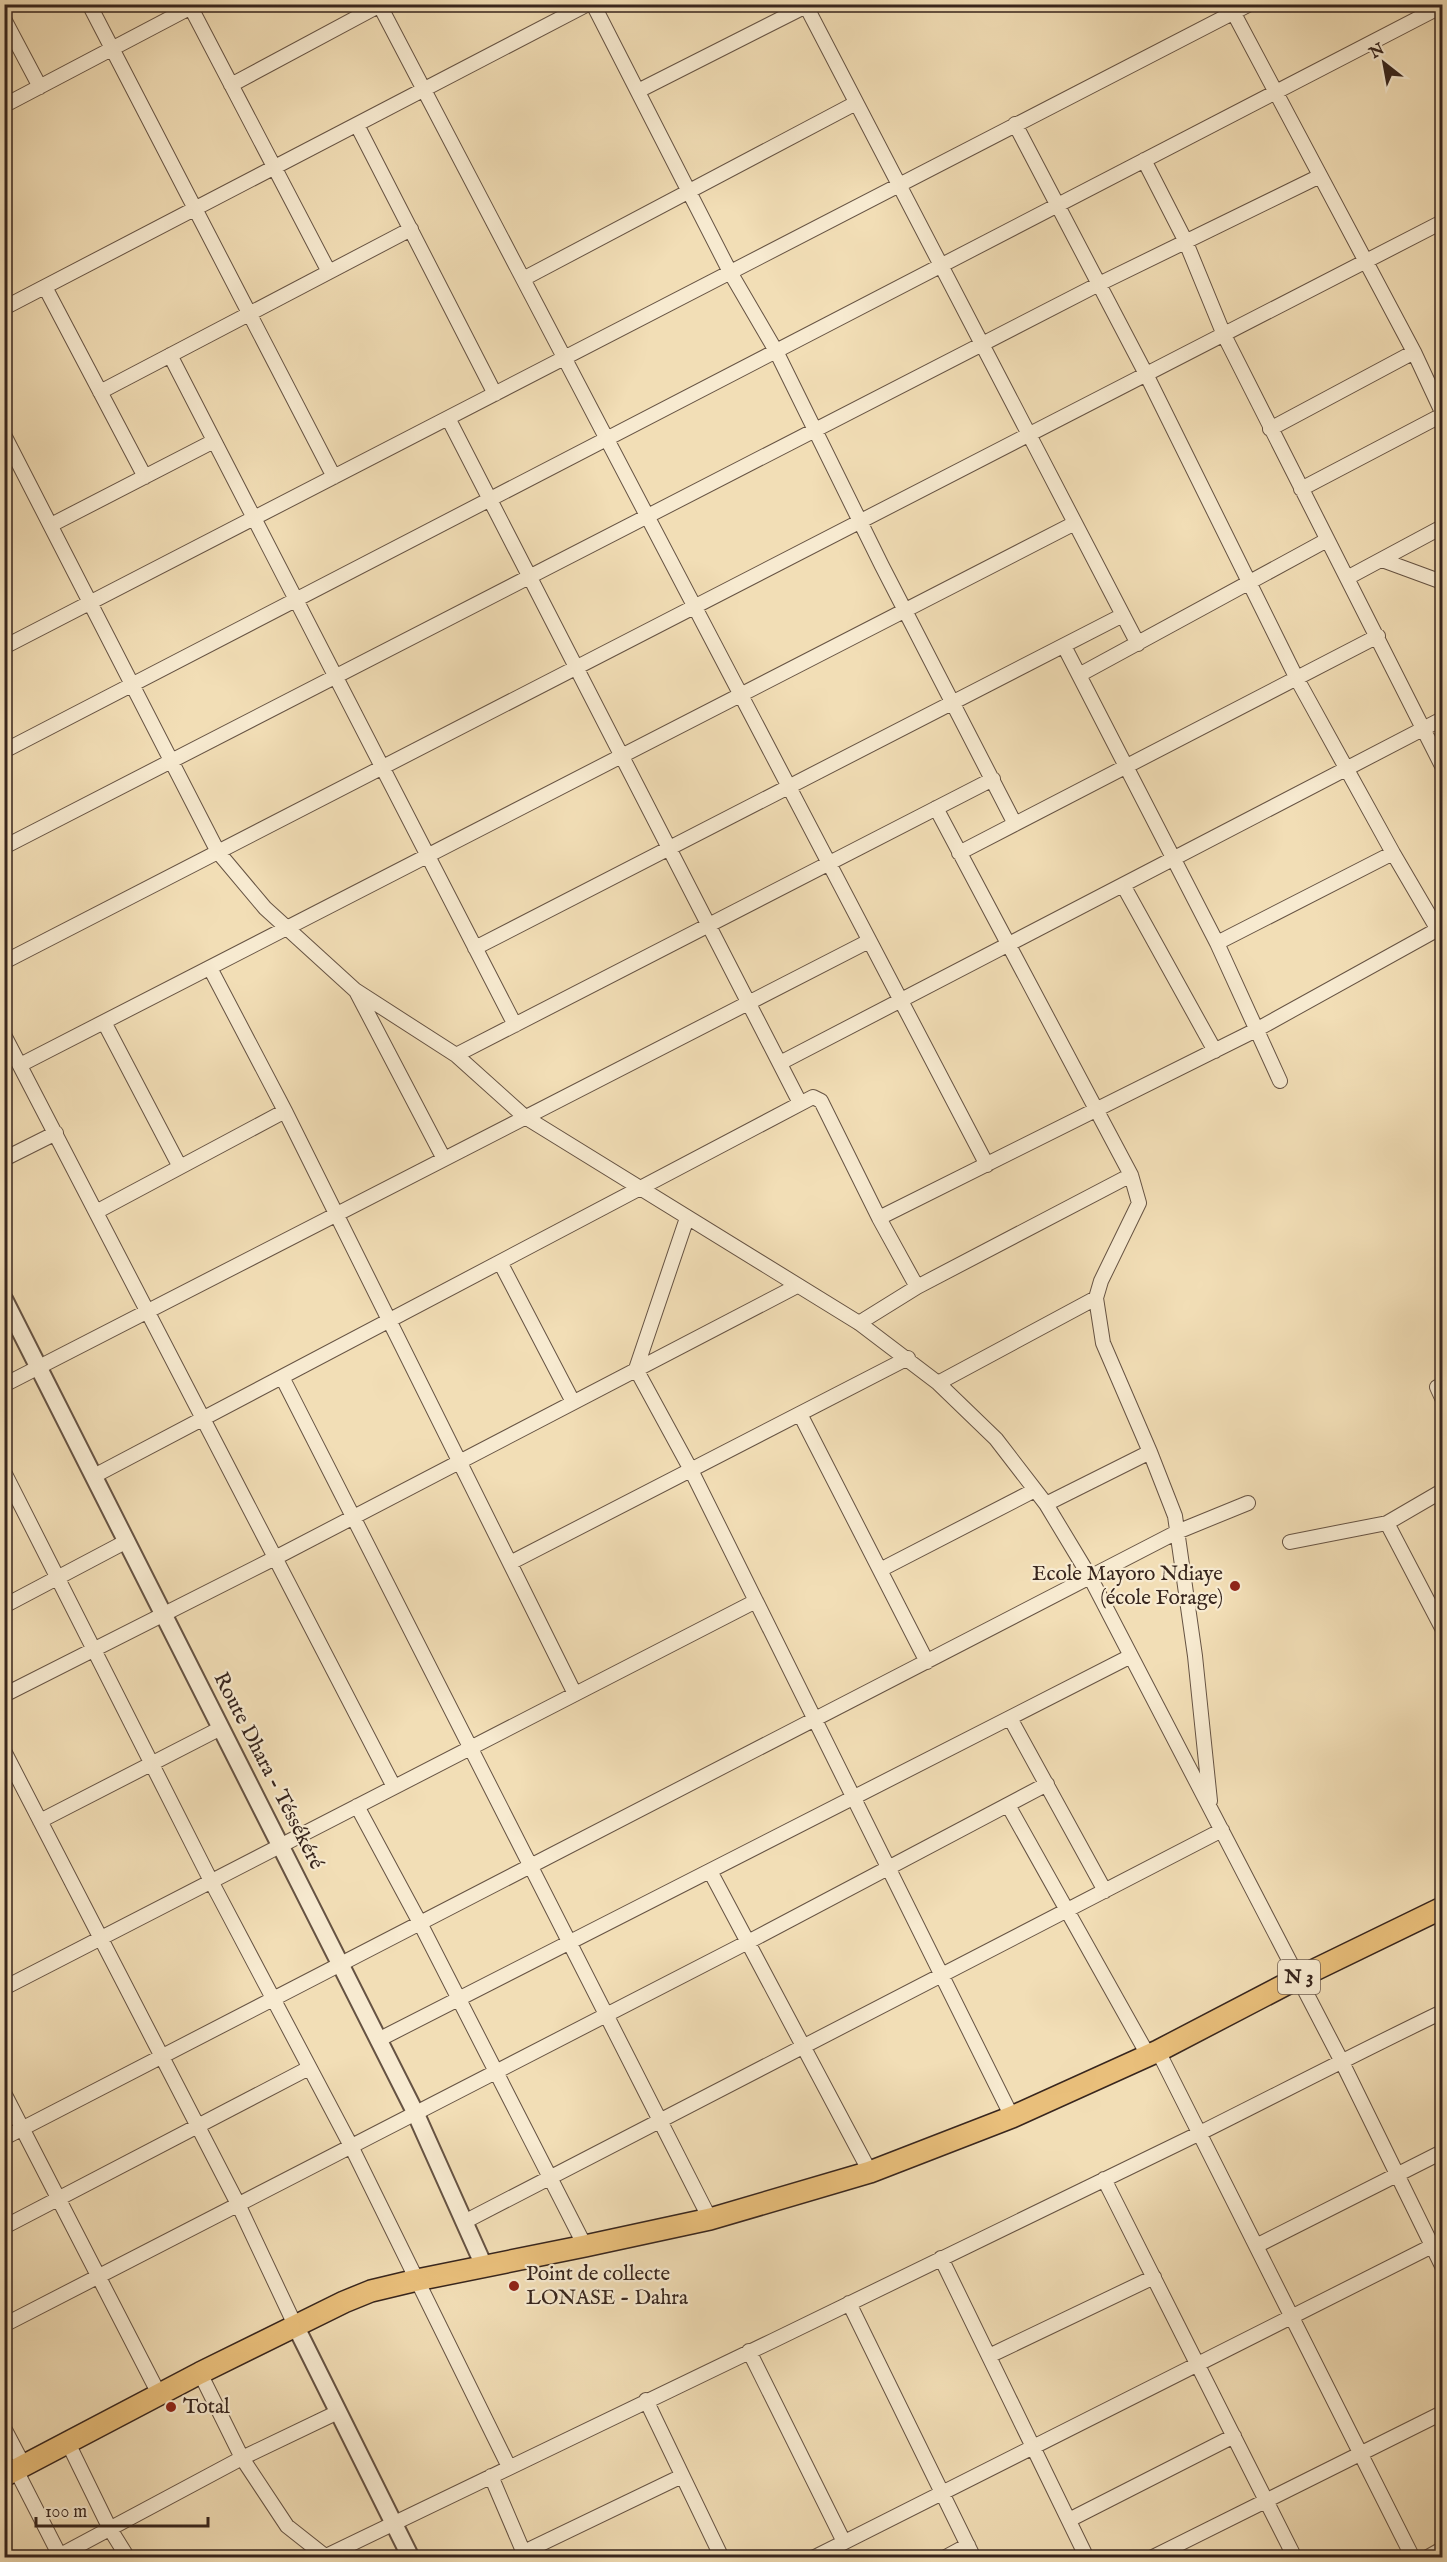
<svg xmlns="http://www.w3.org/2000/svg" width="1447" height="2562" font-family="'IM FELL English',serif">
<rect width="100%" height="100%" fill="#f2deb6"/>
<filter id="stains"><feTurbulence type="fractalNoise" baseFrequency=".00333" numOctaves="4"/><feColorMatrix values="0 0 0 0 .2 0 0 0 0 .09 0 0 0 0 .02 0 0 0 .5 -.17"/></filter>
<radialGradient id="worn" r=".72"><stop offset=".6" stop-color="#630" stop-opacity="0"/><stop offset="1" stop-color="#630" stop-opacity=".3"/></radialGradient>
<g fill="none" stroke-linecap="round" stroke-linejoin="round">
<g stroke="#665343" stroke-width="16">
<path id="minor" d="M 89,4 L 334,477
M 189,4 L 329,272
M 379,4 L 987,1165
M 593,4 L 730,272 L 776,351 L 882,566 L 1015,824
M 805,4 L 1138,644
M 1230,6 L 1414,352 L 1442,412
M 4,19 L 40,87
M 231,85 L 382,4
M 638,91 L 810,4
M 5,105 L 197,4
M 1015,124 L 1146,374 L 1297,679 L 1393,853 L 1438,930
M 357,125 L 495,394
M 1144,160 L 1185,240 L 1224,335 L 1442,766
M 523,279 L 856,103
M 45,287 L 145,477
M 4,308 L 588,4
M 170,355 L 515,1025
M 100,392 L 411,229
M 448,418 L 800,1103
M 1270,429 L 1414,352
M 4,435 L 218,852 L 265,908 L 355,990 L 456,1055 L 525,1117 L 859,1323 L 938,1383 L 996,1439 L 1046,1504 L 1090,1577 L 1341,2060 L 1442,2266
M 1301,489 L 1442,415
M 51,525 L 214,441
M 1382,560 L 1442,582
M 1347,578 L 1442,527
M 1064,646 L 1217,943 L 1280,1081
M 4,647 L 1250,4
M 1079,675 L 1327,540
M 4,751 L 1442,6
M 936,808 L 1131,1175 L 1139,1203 L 1101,1281 L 1096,1298 L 1103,1343 L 1150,1452 L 1175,1516 L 1195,1656 L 1210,1801
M 4,847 L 1099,284 L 1320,176
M 959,853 L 1378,636
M 1123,885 L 1215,1051
M 1217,943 L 1393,853
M 475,948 L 1123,615
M 4,962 L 1442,222
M 210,968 L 285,1111 L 575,1694
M 356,991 L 444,1159
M 104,1022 L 180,1167
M 4,1035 L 394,1787
M 456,1055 L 993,779
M 780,1063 L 1442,719
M 20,1065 L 1075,523
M 4,1159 L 56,1133
M 96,1212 L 285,1111
M 687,1218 L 636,1369 L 691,1470 L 1012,2117
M 879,1218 L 1256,1030 L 1442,927
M 500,1262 L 573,1402
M 859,1323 L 917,1287 L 1131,1175
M 282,1377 L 710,2219
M 938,1383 L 1096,1298
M 4,1385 L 869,941
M 1437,1387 L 1442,1398
M 800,1414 L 927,1662
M 4,1472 L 211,1881 L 351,2146 L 509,2467
M 94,1476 L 813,1097 L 821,1101 L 879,1218 L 917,1287
M 1046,1504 L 1150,1452
M 1387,1523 L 1442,1628
M 1290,1542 L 1387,1523 L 1442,1491
M 510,1563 L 908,1358
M 880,1570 L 1035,1490
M 4,1606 L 127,1541
M 4,1695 L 275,1558 L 797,1286
M 1010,1718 L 1105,1891
M 4,1751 L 238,2204 L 295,2325
M 1008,1805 L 1148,2055
M 357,1806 L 420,1923 L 585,2246
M 40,1821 L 221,1728
M 710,1871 L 870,2172
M 4,1988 L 756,1601
M 378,2040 L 1131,1656
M 1158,2051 L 1413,2558
M 4,2093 L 159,2394
M 4,2138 L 1177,1532 L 1248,1503
M 1104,2179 L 1295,2558
M 466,2221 L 1222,1830
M 4,2227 L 309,2068
M 1256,2246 L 1442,2152
M 941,2258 L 1087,2558
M 849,2303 L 974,2558
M 4,2325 L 748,1942 L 1047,1784
M 749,2351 L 844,2542
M 989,2356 L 1154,2277
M 200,2373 L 242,2458 L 287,2526 L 325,2556
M 646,2400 L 722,2558
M 4,2428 L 24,2466
M 68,2443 L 110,2529 L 128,2558
M 16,2470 L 61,2558
M 491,2476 L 526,2558
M 1069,2520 L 1234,2436
M 524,2552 L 682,2476
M 55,2558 L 242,2458 L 338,2412
M 322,2558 C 614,2418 905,2277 1196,2135 C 1278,2094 1359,2052 1442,2012
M 813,2558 L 1442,2241
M 944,2558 L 968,2545
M 1151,2558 L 1442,2413
M 1426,2558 L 1442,2549"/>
</g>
<g stroke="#665343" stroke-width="20">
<path id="tertiary" d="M 4,1299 L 415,2112 L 484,2266
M 295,2325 L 411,2558"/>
</g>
<g stroke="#37251d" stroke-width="24">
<path id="primary" d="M 4,2476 L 200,2373 L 344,2302 L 371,2291 L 417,2280 L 585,2246 L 710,2219 L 870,2172 L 1012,2117 L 1158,2051 L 1298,1978 L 1442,1908"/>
</g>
<use href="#minor" stroke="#f7ead0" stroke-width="14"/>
<use href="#tertiary" stroke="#f7ead0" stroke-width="16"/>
<use href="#primary" stroke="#e9bf7b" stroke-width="21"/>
</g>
<g fill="#8f2418" stroke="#f7ead0" stroke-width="2">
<circle cx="1235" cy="1586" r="6"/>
<circle cx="514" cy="2286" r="6"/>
<circle cx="171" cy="2407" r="6"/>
</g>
<g text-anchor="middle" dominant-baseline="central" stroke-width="4.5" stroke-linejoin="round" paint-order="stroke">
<rect fill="#f7ead0" stroke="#716053" stroke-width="1.5" x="1278" y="1960" width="42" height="34" rx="4.5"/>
<g font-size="20" font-weight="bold" fill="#37251d">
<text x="1299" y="1977">N 3</text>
</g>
<g font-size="21" fill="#37251d" stroke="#f7ead0" text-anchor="start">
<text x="1223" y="1574" text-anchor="end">Ecole Mayoro Ndiaye<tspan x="1223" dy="24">(école Forage)</tspan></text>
<text x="526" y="2274">Point de collecte<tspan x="526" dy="24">LONASE - Dahra</tspan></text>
<text x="183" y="2407">Total</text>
</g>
<g font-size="21" fill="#37251d" stroke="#f7ead0">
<text transform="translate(268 1771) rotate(63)">Route Dhara - Téssékéré</text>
</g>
</g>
<rect width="1447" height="2562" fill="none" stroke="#f2deb6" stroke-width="24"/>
<rect x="6" y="6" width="1435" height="2550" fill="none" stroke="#37251d" stroke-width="3"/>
<rect x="12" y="12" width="1423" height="2538" fill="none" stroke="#37251d" stroke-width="1.5"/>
<g transform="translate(1384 63) rotate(329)" stroke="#f7ead0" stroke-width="4.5" paint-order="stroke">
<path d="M0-4.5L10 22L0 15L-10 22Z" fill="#37251d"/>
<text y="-9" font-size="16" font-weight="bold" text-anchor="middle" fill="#37251d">N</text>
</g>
<path d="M36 2517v9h172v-9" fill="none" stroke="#37251d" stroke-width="3"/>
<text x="45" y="2517" font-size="18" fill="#37251d" stroke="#f7ead0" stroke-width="4.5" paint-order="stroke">100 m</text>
<rect width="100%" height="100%" filter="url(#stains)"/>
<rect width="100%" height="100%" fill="url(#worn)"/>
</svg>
